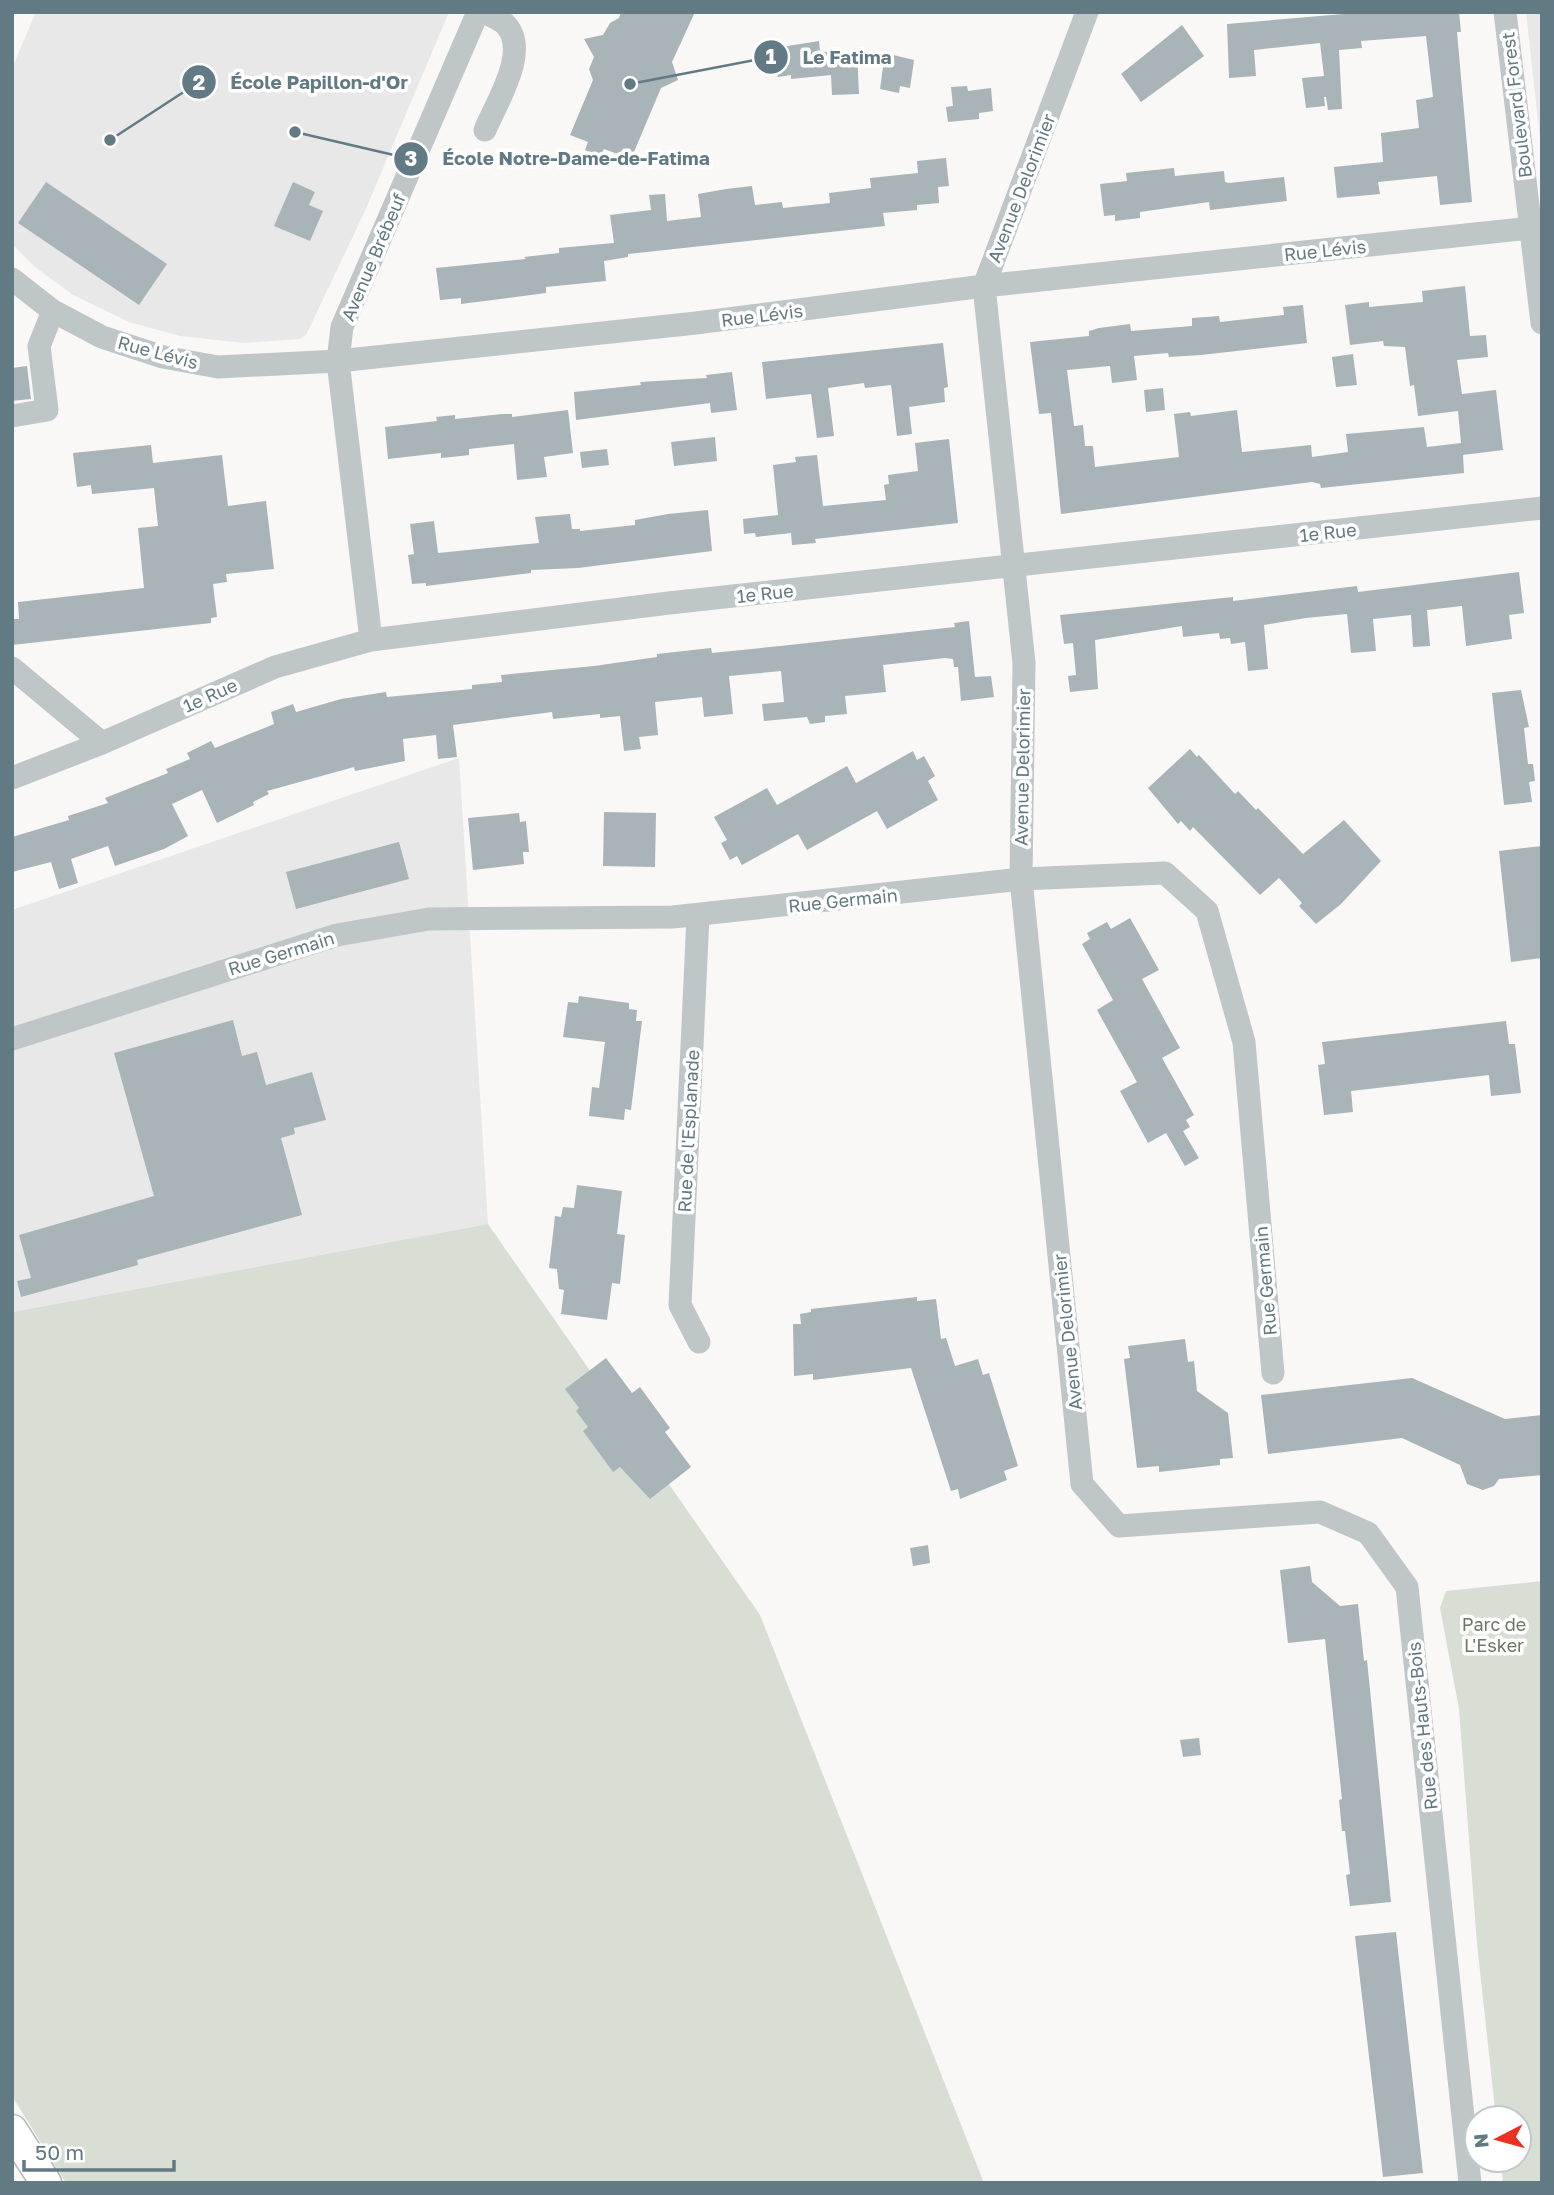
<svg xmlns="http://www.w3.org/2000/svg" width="1554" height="2195" font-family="'Golos Text',sans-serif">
<rect width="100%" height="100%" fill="#f9f8f6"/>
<path fill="#e7e8e7" d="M 36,12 L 449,12 L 365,211 L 306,335 L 299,339 L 244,343 L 180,336 L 129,322 L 73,295 L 35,267 L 12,244 L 12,68 Z
M 1526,12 L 1542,12 L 1542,156 Z
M 459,758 L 488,1224 L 12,1312 L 12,910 Z"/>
<path fill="#d9ded5" d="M 488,1224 L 760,1615 L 984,2183 L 66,2183 L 12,2096 L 12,1312 Z
M 1542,1581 L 1542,2183 L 1503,2183 L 1501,2160 L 1519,2160 L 1519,2118 L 1496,2118 L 1477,1944 L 1459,1709 L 1440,1608 L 1446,1591 Z"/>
<path fill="#a8b4b8" d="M 621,12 L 695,12 L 672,62 L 678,80 L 661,88 L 631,159 L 604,149 L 600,157 L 585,150 L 588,142 L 570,135 L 593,80 L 589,69 L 594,57 L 584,39 L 603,35 L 610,23 L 619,18 Z
M 1367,12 L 1459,12 L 1461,32 L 1457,32 L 1472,202 L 1440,205 L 1437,176 L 1378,182 L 1380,194 L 1337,198 L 1334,167 L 1383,162 L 1381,133 L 1419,128 L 1416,100 L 1433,97 L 1426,36 L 1361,41 L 1362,48 L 1339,50 L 1342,109 L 1328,110 L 1326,97 L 1324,97 L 1325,106 L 1306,108 L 1302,78 L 1324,76 L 1320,43 L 1254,50 L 1256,76 L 1229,78 L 1227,24 Z
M 1182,25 L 1204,56 L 1141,102 L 1121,74 Z
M 819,41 L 820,52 L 857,51 L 859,94 L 832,95 L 831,75 L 791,79 L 791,75 L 778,77 L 775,48 Z
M 885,53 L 914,60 L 910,88 L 900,86 L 899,93 L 880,89 Z
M 967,86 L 968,91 L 991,88 L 993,111 L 979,113 L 979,119 L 948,122 L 946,107 L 953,106 L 951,87 Z
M 946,158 L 949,186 L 938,187 L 939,203 L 917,205 L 917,210 L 883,213 L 885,226 L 628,254 L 628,257 L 604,261 L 606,281 L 546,287 L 546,293 L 461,304 L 461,298 L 440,300 L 436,268 L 526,259 L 524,257 L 559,253 L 559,248 L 614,243 L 610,215 L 651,210 L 649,195 L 665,194 L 667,221 L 701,217 L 698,194 L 726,189 L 752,186 L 755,205 L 782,202 L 783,208 L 830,203 L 829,193 L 871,188 L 870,178 L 918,173 L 917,161 Z
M 1174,168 L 1175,176 L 1224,171 L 1225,182 L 1229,183 L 1284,177 L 1287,201 L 1210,210 L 1209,202 L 1140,212 L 1140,218 L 1115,221 L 1115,215 L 1104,216 L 1100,184 L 1127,181 L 1126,173 Z
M 46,182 L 167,264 L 139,305 L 18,223 Z
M 293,182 L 315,192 L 309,205 L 323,211 L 310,241 L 274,226 Z
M 1465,286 L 1470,336 L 1486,335 L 1488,357 L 1457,360 L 1462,394 L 1496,390 L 1503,450 L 1463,455 L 1464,473 L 1321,488 L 1320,484 L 1312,482 L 1061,514 L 1051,413 L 1039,414 L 1030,342 L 1089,336 L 1089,331 L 1099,328 L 1130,324 L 1131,331 L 1192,326 L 1192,318 L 1219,316 L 1220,322 L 1284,315 L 1283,307 L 1303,305 L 1307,343 L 1201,355 L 1169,357 L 1168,353 L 1134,356 L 1137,380 L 1112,383 L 1110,366 L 1067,370 L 1074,426 L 1083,425 L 1085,446 L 1093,446 L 1095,467 L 1179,457 L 1174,414 L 1190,412 L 1191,416 L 1237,410 L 1242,452 L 1311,445 L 1312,457 L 1348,452 L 1346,434 L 1424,427 L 1427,447 L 1461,443 L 1458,411 L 1418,416 L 1414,385 L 1410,386 L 1405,347 L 1384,346 L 1383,341 L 1350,345 L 1345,305 L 1369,302 L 1369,307 L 1423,302 L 1422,291 Z
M 943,343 L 948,387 L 944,388 L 945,402 L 909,407 L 912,434 L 897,436 L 891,385 L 865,388 L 864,383 L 828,388 L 834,436 L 817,438 L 811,394 L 766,399 L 762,362 Z
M 1353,354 L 1357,385 L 1336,387 L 1332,357 Z
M 27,366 L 31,399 L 12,401 L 12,368 Z
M 732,372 L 737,410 L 711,413 L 710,403 L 576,420 L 574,392 L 641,385 L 640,382 L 707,378 L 706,375 Z
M 1163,388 L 1165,410 L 1146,412 L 1144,390 Z
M 568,410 L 573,453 L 544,457 L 547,477 L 517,480 L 514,444 L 469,449 L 469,455 L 461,456 L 441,458 L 441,453 L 388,459 L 385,427 L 437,421 L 436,417 L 455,415 L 455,419 L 502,414 L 512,414 L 512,417 Z
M 715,437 L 717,461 L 674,466 L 671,442 Z
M 949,439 L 958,523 L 815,539 L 816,543 L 792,545 L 791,533 L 756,537 L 755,533 L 744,534 L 743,519 L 778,515 L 773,465 L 796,462 L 795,457 L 817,455 L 823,506 L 886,500 L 884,485 L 889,484 L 888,475 L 918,471 L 915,443 Z
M 151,445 L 153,463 L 222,455 L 228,506 L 266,501 L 274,569 L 226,574 L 227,582 L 213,584 L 217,617 L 211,618 L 211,623 L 12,645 L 12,619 L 19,619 L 18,602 L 144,588 L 138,528 L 158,526 L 154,488 L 92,494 L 91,485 L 77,487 L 73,453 Z
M 607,449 L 609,465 L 582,468 L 580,452 Z
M 708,510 L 712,551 L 578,568 L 531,570 L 531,573 L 426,586 L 426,583 L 412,584 L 408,555 L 414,554 L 410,524 L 434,521 L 438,553 L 539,543 L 535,517 L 570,514 L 572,529 L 580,529 L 580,531 L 635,525 L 635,520 L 668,514 Z
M 1519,572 L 1524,613 L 1509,615 L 1512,639 L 1466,646 L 1462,606 L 1427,610 L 1430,646 L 1413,647 L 1411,615 L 1373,619 L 1376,651 L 1351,653 L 1347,614 L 1306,618 L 1264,625 L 1268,669 L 1248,671 L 1245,642 L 1231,644 L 1230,638 L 1220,639 L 1219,633 L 1183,637 L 1182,626 L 1095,640 L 1098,689 L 1070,692 L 1068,676 L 1076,675 L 1073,643 L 1064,644 L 1060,615 L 1233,597 L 1233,601 L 1357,586 L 1358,592 Z
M 969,621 L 975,677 L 991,676 L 994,697 L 961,701 L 958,667 L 954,667 L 953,659 L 945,658 L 883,665 L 886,692 L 845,696 L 847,714 L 825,716 L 825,722 L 810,724 L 807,717 L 764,721 L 762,704 L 784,702 L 781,671 L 729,676 L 733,714 L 704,717 L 702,697 L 655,702 L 658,735 L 639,737 L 641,749 L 624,751 L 620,716 L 600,718 L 600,714 L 553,719 L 552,712 L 453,725 L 457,757 L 438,759 L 436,735 L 403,739 L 405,761 L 355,771 L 354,767 L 267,791 L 269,794 L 253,802 L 254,805 L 217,823 L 202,790 L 172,804 L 188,836 L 164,849 L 115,866 L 108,846 L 71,859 L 78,883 L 59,889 L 51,862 L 12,872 L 12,837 L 69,820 L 68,816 L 108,803 L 105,798 L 168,773 L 166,769 L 190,759 L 187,753 L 211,741 L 215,748 L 274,724 L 271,712 L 293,704 L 296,712 L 341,699 L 386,692 L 387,697 L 472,689 L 472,685 L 502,682 L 501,675 L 594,666 L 657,657 L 657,654 L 711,648 L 712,653 L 780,646 L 955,627 L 954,623 Z
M 1521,690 L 1529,727 L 1524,728 L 1528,764 L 1533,764 L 1535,781 L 1529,782 L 1532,802 L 1504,805 L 1492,693 Z
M 1190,749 L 1197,757 L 1199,755 L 1235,794 L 1238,791 L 1256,810 L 1258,808 L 1303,854 L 1344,820 L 1381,861 L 1341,904 L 1316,924 L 1299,906 L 1302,903 L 1279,878 L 1260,895 L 1193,827 L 1190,831 L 1181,821 L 1178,824 L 1148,788 Z
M 913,751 L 917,760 L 924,756 L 935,776 L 928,781 L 938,800 L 887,829 L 877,811 L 807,850 L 798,834 L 742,865 L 737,856 L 730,860 L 721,843 L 727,840 L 714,817 L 767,788 L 777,805 L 847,766 L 856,783 Z
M 604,812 L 656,813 L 655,867 L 603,866 Z
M 519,813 L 520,822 L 526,821 L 529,852 L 523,852 L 524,864 L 473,870 L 468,818 Z
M 399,842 L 409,879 L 296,909 L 286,872 Z
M 1542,846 L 1542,958 L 1511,962 L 1499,851 Z
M 1130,918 L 1159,970 L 1142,979 L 1180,1048 L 1162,1058 L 1194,1115 L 1186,1120 L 1190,1127 L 1183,1131 L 1199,1158 L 1185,1166 L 1166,1133 L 1148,1143 L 1120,1091 L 1137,1082 L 1097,1010 L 1113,1000 L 1082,944 L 1090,939 L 1087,933 L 1107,922 L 1111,929 Z
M 579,996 L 629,1003 L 629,1009 L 637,1010 L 636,1021 L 642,1021 L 631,1110 L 625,1109 L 624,1120 L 589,1116 L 592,1087 L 599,1088 L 605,1042 L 563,1037 L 568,1002 L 578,1003 Z
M 233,1020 L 242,1056 L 257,1052 L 266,1085 L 312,1072 L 326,1120 L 294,1128 L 295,1134 L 281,1138 L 302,1215 L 137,1260 L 138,1265 L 21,1297 L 17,1281 L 31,1278 L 19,1235 L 154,1196 L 114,1053 Z
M 1506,1021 L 1509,1044 L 1515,1044 L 1521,1093 L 1491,1096 L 1489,1075 L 1351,1091 L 1353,1112 L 1324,1115 L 1318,1065 L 1325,1064 L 1322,1042 Z
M 577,1185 L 622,1191 L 617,1234 L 625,1235 L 620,1284 L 612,1283 L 607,1320 L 561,1314 L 564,1290 L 559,1289 L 557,1269 L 549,1268 L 555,1216 L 561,1217 L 563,1207 L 574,1208 Z
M 917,1297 L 917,1301 L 936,1299 L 941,1339 L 946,1338 L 955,1366 L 978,1359 L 983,1375 L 989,1373 L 1018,1466 L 1004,1471 L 1007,1480 L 960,1499 L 958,1489 L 951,1491 L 911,1368 L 813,1380 L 813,1374 L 794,1376 L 793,1324 L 801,1324 L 800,1314 L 811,1312 L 811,1309 Z
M 1185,1339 L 1188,1362 L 1194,1361 L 1197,1391 L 1228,1413 L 1233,1458 L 1220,1459 L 1220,1465 L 1159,1472 L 1159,1466 L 1137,1468 L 1124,1359 L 1130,1358 L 1128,1346 Z
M 606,1358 L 632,1393 L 640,1387 L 670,1428 L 665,1432 L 691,1467 L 650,1499 L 620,1467 L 613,1472 L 583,1431 L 588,1427 L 576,1411 L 579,1408 L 565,1389 Z
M 1412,1378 L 1505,1419 L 1542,1415 L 1542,1475 L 1499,1479 L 1494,1486 L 1483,1490 L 1467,1484 L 1460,1465 L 1402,1438 L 1268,1454 L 1261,1395 Z
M 928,1545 L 930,1563 L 913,1566 L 910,1548 Z
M 1310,1566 L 1312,1582 L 1340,1606 L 1358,1604 L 1364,1661 L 1367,1660 L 1391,1902 L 1350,1906 L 1346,1875 L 1350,1874 L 1345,1831 L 1342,1831 L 1339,1800 L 1342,1799 L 1325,1639 L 1288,1643 L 1280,1570 Z
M 1199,1738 L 1201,1755 L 1183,1757 L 1180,1740 Z
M 1396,1932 L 1423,2173 L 1383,2177 L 1355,1936 Z"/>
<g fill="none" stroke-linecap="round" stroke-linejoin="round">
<g stroke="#b2babd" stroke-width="33">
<path id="major" d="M 12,2130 L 46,2183"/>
</g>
<path stroke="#bfc6c8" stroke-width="23" d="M 485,12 C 491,16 499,19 504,23 C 532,49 496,103 485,130
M 1087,12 L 984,286 L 1024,663 L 1021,879 L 1082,1484 L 1119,1526 L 1320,1512 L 1368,1533 L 1407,1587 L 1470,2183
M 1505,12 L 1542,323
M 12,279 L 53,311 L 102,337 L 163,357 L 218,367 L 338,361 L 696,323 L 984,286 L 1531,228
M 12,416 L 47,410 L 39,346 L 53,311
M 371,640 L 338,361 L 342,327 L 478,12
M 12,668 L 102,743
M 12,778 L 102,743 L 275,667 L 371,640 L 669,603 L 1542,508
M 698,916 L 680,1305 L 699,1342
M 12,1039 L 337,935 L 429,919 L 673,917 L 1021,879 L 1165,873 L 1207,911 L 1244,1042 L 1273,1373"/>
<use href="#major" stroke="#fff" stroke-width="30"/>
</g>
<g text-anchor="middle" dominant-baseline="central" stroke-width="7" stroke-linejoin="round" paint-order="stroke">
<g font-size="18" fill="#627a83" stroke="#fff">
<text transform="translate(1516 105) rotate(-97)">Boulevard Forest</text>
<text transform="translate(1021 188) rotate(-69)">Avenue Delorimier</text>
<text transform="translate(1325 250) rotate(-6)">Rue Lévis</text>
<text transform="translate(373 257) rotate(-67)">Avenue Brébeuf</text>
<text transform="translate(762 315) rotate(-7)">Rue Lévis</text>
<text transform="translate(158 352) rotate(15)">Rue Lévis</text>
<text transform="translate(1328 532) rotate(-6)">1e Rue</text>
<text transform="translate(765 593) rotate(-6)">1e Rue</text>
<text transform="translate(210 695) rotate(-24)">1e Rue</text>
<text transform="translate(1022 767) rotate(-89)">Avenue Delorimier</text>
<text transform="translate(843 900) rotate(-6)">Rue Germain</text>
<text transform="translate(281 953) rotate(-17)">Rue Germain</text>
<text transform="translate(688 1131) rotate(-87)">Rue de l'Esplanade</text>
<text transform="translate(1265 1281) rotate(-95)">Rue Germain</text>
<text transform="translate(1067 1332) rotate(-96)">Avenue Delorimier</text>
<text transform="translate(1422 1726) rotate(-96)">Rue des Hauts-Bois</text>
</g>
<g font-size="18" fill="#6a7a61" stroke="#fff">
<text x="1494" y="1624">Parc de<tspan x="1494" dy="21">L'Esker</tspan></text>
</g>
</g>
<path fill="none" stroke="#627a83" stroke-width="2.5" d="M630 84L771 57M110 140L199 82M295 132L411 159"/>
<g fill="#627a83" stroke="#fff" stroke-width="2.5">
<circle cx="630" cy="84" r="7"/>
<circle cx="110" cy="140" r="7"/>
<circle cx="295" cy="132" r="7"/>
<circle cx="771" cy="57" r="18"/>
<circle cx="199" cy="82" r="18"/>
<circle cx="411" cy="159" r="18"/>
</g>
<g font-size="21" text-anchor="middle" font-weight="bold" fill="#fff">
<text x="771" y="64">1</text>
<text x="199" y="90">2</text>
<text x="411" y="166">3</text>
</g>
<g font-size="19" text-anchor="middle" font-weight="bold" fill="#627a83" stroke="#fff" stroke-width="7" stroke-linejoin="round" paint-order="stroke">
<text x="847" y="64">Le Fatima</text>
<text x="319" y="89">École Papillon-d'Or</text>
<text x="576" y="165">École Notre-Dame-de-Fatima</text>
</g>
<rect width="1554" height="2195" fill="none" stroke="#627a83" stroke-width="28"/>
<g transform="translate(1498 2139) rotate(264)"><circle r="33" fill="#ffffff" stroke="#c0cacd" stroke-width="2"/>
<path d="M0-5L12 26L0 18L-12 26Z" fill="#ed3022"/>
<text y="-10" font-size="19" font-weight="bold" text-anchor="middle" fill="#627a83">N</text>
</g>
<path d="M24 2160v10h150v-10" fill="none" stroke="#627a83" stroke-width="3.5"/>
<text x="35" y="2160" font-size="21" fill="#627a83" stroke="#ffffff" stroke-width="5" paint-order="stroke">50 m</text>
</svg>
